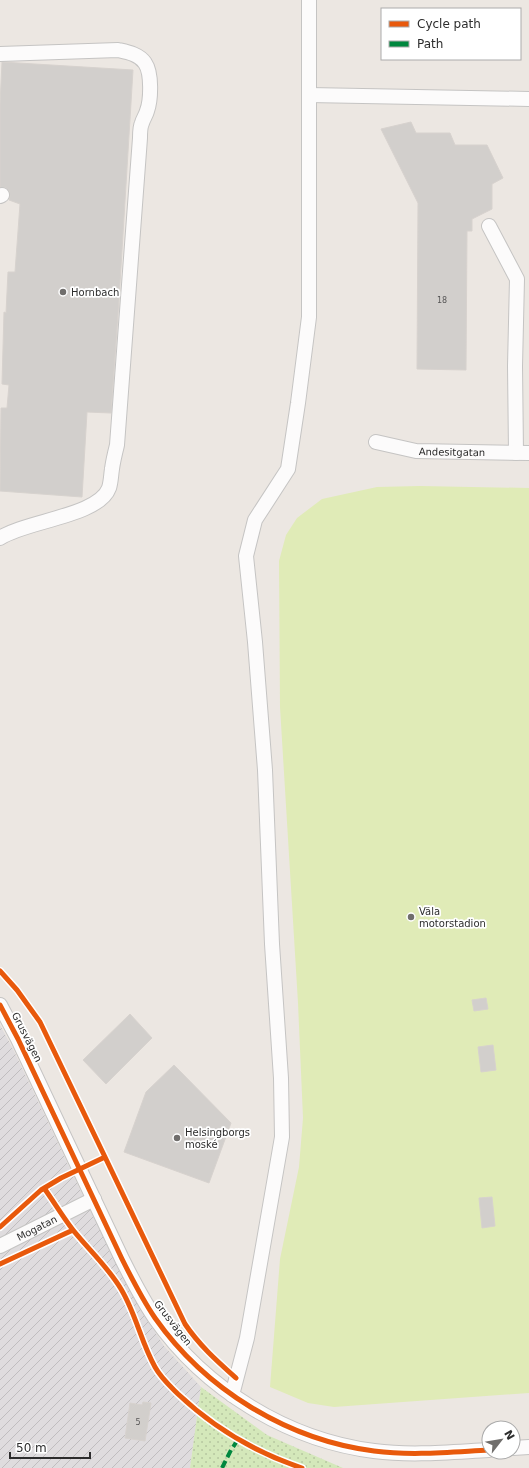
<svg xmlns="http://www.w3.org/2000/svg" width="529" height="1468" font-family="'DejaVu Sans',sans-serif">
<defs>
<pattern id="industrial-furrows" width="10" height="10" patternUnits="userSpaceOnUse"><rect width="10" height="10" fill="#dfdcde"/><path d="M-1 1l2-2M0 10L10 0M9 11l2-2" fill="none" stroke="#c0bdbf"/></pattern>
<pattern id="grass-dots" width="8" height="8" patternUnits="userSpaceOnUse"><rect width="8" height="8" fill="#d4e8ba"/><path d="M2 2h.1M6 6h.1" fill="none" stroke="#b6c7a0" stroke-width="1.8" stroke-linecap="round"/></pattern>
</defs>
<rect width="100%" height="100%" fill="#ece7e2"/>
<path fill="url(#industrial-furrows)" d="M 0,1025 L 13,1049 L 85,1200 L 133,1296 L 164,1346 L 201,1387 L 190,1468 L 0,1468 Z"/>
<path fill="url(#grass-dots)" d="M 201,1387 L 267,1435 L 343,1468 L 190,1468 Z"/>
<path fill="#e0ebb7" d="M 420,486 L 529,488 L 529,1393 L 334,1407 L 308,1403 L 270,1387 L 280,1259 L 299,1167 L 303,1118 L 298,1003 L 280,707 L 279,561 L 286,535 L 297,518 L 322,499 L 377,487 Z"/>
<path fill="#d2cfcc" stroke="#d7d2ce" d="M 2,62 L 133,70 L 119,300 L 111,413 L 87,412 L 82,497 L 0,491 L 1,408 L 7,408 L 9,385 L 2,384 L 4,312 L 6,313 L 8,272 L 15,272 L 20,204 L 9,200 L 10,196 L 9,191 L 6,188 L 0,187 L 0,104 Z
M 411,122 L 416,133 L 450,133 L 455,145 L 487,145 L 503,178 L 492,184 L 492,209 L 472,219 L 472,231 L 467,231 L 466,370 L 417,369 L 418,203 L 381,129 Z
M 486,998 L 488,1009 L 474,1011 L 472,1000 Z
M 130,1014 L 152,1038 L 106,1084 L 83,1060 Z
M 493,1045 L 496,1070 L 481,1072 L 478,1047 Z
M 174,1065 L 231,1123 L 209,1183 L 124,1152 L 146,1092 Z
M 492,1197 L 495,1226 L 482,1228 L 479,1198 Z
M 143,1402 L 151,1403 L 145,1441 L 125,1438 L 130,1403 L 142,1405 Z"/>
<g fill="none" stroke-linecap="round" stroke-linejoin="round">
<g stroke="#c5c4c3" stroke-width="16">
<g id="minor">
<path d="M 0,54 L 118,50 C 127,52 139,54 145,63 C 152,73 151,100 147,111 C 146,115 143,119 142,123 C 140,127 140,133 140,138 L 117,445 C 115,453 113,461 112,469 C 111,475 111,482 109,488 C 99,516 25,521 0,538"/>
<path d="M 309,95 L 529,99"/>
<path d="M 0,196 L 2,195"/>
<path d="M 489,226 L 517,279 L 515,366 L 516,453"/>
<path id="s1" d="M 376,442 L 416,451 L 529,453"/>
<path d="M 0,1005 L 18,1039 L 122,1259 C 132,1279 142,1299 155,1318 C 205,1389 287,1440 374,1451 C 412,1456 451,1452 489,1450"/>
<path id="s2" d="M 0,1246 L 94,1199"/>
<path d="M 232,1395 L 247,1338 L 282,1137 L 281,1078 L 272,944 L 265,770 L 255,642 L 246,556 L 255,520 L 288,469 L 298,403 L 309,317 L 309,0"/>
<path d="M 513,1448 L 529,1447"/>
</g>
</g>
<use href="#minor" stroke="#fcfbfb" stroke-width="14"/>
<path stroke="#00873e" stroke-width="4" stroke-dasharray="8 4" stroke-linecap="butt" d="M 222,1468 L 231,1450 L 239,1438"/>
<g stroke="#fff" stroke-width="8">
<path id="cycleway" d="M 0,971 L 17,990 L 40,1022 L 105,1157 L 61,1178 L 41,1190 L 0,1227
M 0,1005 L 18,1039 L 122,1259 C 132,1279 142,1299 155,1318 C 205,1389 287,1440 374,1451 C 412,1456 451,1452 489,1450
M 105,1157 L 185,1324 C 199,1345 217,1361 236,1378
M 44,1188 C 54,1202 63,1217 73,1230 C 89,1250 108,1267 121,1289 C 136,1314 141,1342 155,1367 C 161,1378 169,1385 178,1394 C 213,1427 257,1453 302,1468
M 0,1264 L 73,1230"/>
</g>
<use href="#cycleway" stroke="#e8590c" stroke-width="5"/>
</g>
<g fill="#706e6c" stroke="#fff" stroke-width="1.5">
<circle cx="63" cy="292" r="4"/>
<circle cx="411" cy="917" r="4"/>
<circle cx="177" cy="1138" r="4"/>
</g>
<g text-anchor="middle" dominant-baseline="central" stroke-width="3.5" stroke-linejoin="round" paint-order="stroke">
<g font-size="8" fill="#575656">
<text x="442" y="300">18</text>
<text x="138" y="1422">5</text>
</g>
<g font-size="10" fill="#2d2d2d" stroke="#fff" text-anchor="start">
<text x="71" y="292">Hornbach</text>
<text x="419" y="911">Väla<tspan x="419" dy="12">motorstadion</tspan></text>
<text x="185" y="1132">Helsingborgs<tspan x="185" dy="12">moské</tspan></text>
</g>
<g font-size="10" fill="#2d2d2d" stroke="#fff">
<text stroke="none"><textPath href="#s1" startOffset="77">Andesitgatan</textPath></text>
<text transform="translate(27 1037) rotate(63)">Grusvägen</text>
<text stroke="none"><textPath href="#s2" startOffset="41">Mogatan</textPath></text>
<text transform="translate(173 1323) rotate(52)">Grusvägen</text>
</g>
</g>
<rect x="381" y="8" width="140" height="52" fill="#ffffff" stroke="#ababab"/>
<rect x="389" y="21" width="20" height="6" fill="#e8590c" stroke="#ababab"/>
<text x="417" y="28" font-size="12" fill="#2d2d2d">Cycle path</text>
<rect x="389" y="41" width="20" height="6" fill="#00873e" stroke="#ababab"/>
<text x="417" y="48" font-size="12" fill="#2d2d2d">Path</text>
<g transform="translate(501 1440) rotate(59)"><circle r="19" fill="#ffffff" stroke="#ababab"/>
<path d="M0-3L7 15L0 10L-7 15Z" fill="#706e6c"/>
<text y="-6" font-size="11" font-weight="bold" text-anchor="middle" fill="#2d2d2d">N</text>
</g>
<path d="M10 1452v6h80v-6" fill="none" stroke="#2d2d2d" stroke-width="2"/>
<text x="16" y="1452" font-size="12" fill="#2d2d2d" stroke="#ffffff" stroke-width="3" paint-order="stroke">50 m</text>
</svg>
